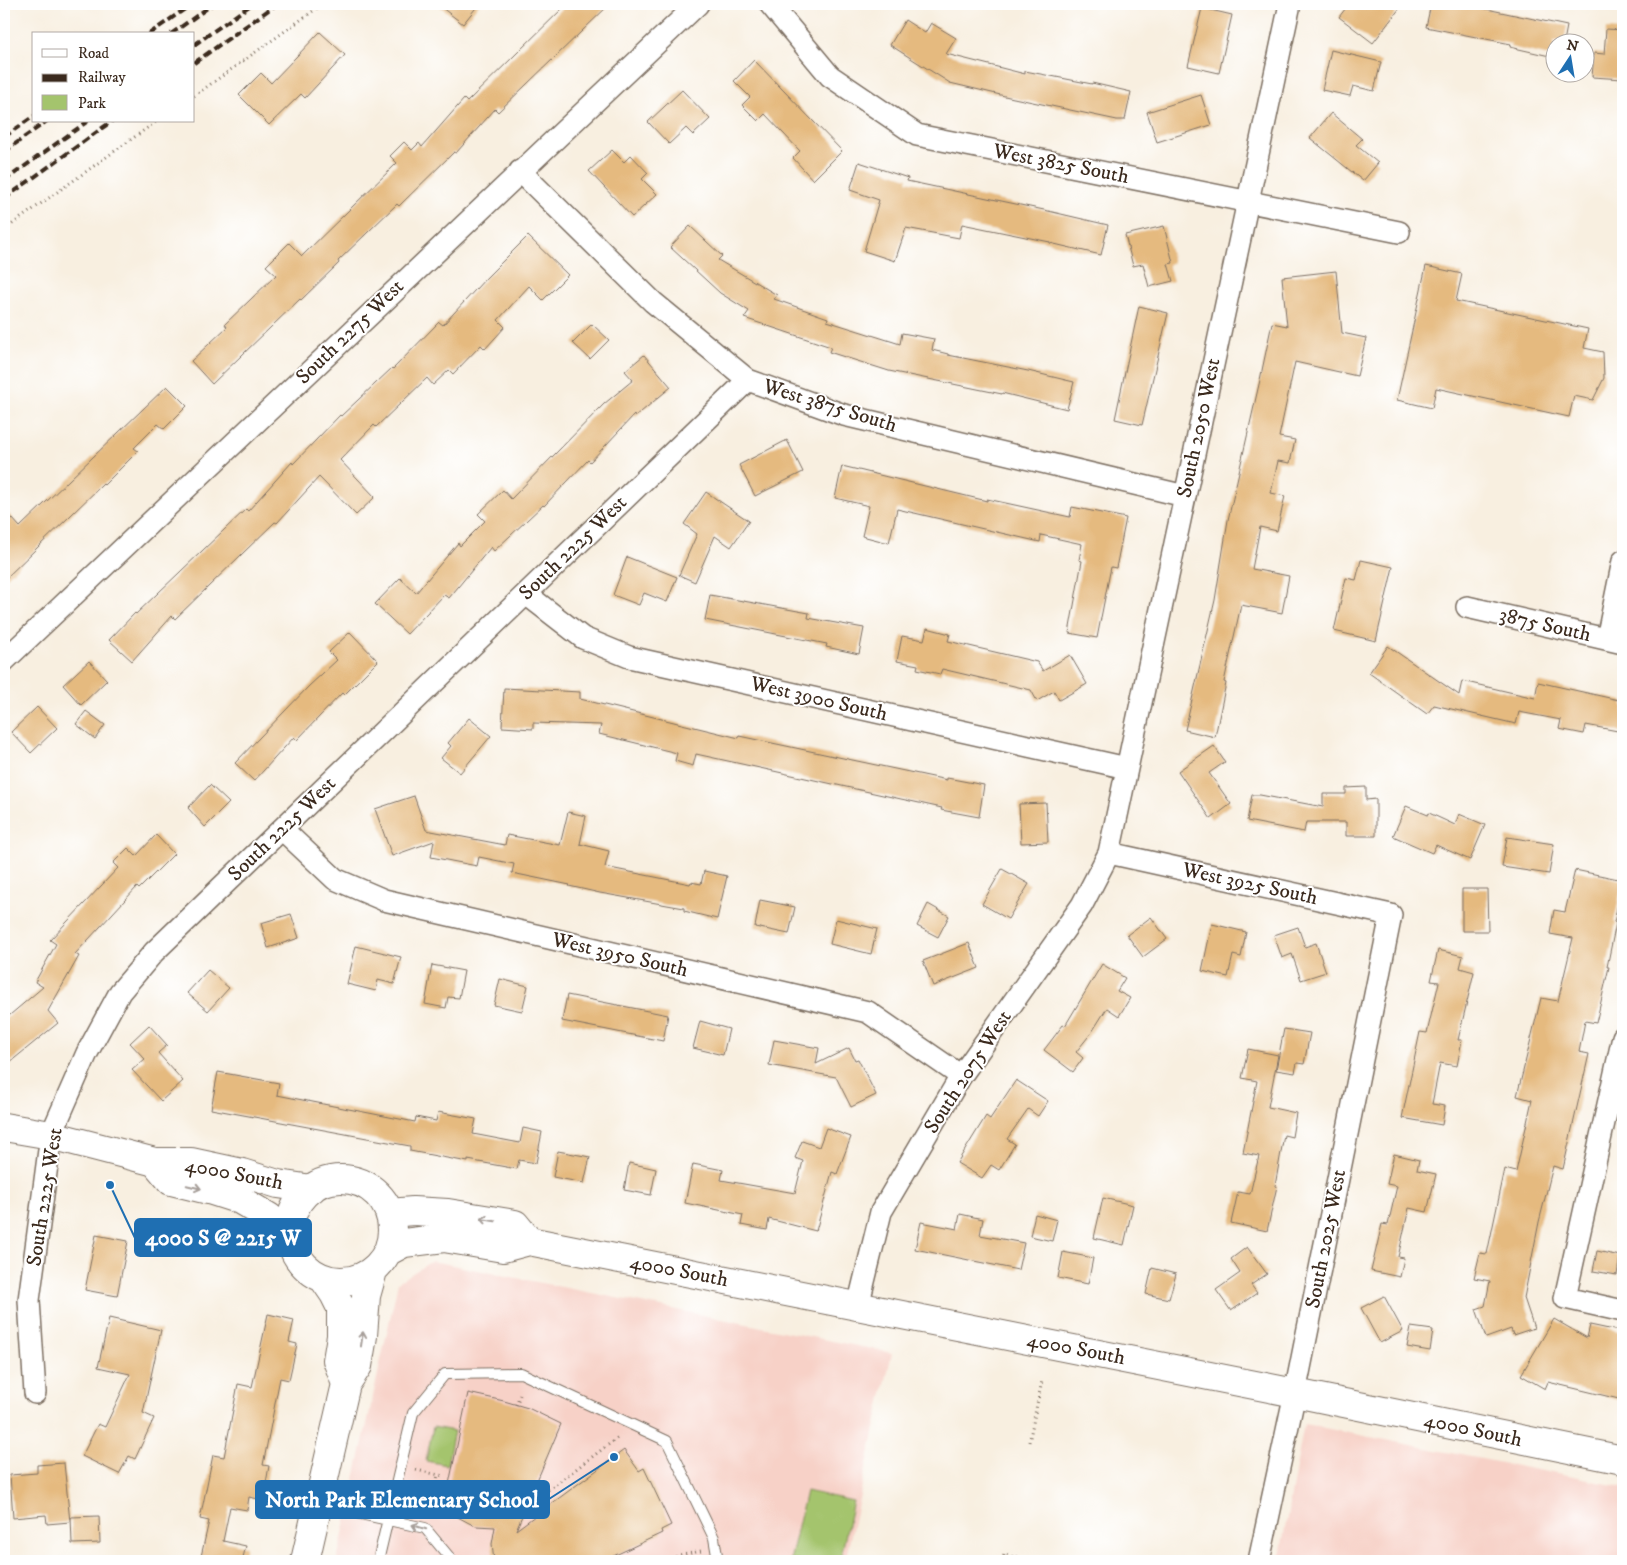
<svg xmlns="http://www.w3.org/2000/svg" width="1627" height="1565" font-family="'IM FELL DW Pica',serif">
<rect width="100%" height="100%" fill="#fff"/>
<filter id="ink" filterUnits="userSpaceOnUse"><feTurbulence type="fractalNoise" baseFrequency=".02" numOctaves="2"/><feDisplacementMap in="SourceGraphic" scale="10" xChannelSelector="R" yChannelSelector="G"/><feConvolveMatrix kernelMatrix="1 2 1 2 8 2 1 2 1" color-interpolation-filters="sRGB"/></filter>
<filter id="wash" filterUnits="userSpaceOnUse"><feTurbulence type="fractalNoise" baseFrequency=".0096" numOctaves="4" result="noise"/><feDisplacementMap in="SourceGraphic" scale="20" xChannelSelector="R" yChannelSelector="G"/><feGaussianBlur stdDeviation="1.12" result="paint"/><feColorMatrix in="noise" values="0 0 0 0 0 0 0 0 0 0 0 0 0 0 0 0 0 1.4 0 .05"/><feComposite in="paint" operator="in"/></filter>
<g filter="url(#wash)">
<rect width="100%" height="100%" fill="#f8efe0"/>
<path fill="#f7d1c7" d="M 432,1261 L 892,1353 L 845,1561 L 337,1561 L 398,1282 Z
M 1304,1424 L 1623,1487 L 1623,1561 L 1279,1561 Z"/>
<path fill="#a4c46d" stroke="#707746" d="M 433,1427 L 454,1431 L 447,1465 L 426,1461 Z
M 806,1491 L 853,1501 L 840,1561 L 790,1561 Z"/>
<g id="blocks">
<path fill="#e5ba7f" d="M 437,4 L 479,4 L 463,24 Z
M 567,4 L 610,4 L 498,112 L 495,109 L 456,153 L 454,152 L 399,206 L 397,204 L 338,261 L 339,263 L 301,300 L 300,299 L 212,384 L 191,361 L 227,327 L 225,324 L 276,275 L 266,266 L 289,243 L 302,256 L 397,163 L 390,156 L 404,142 L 412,150 L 419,143 L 422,147 L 464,99 L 467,102 Z
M 1349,4 L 1403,4 L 1373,43 L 1339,17 Z
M 1431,4 L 1463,4 L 1567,26 L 1564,42 L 1554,42 L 1554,57 L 1510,47 L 1511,44 L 1426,27 Z
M 1202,8 L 1232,15 L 1219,73 L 1188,66 Z
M 905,20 L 925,33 L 931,23 L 956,38 L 946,54 L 1025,74 L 1025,71 L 1092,84 L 1092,83 L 1131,92 L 1125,120 L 1117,120 L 1009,97 L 950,83 L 890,45 Z
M 1606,29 L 1623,30 L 1623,79 L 1592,77 L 1594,53 L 1604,54 Z
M 320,32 L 345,55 L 305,98 L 301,94 L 269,125 L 239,95 L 261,73 L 271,83 Z
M 1331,50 L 1381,62 L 1374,91 L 1353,86 L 1350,96 L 1322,90 Z
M 754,60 L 842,151 L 813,180 L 793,158 L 800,151 L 765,114 L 758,121 L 742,105 L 750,97 L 734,81 Z
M 682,90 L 710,119 L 693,135 L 686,128 L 669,144 L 648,122 Z
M 1201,95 L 1211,125 L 1157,142 L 1147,112 Z
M 1331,113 L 1362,139 L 1356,145 L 1378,163 L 1363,181 L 1310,138 Z
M 612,150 L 624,162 L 631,155 L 648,173 L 642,179 L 657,194 L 632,217 L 589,171 Z
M 859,162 L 908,178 L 907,181 L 1044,210 L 1108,225 L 1101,255 L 1050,243 L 1050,242 L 962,224 L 959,238 L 906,228 L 895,261 L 864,251 L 879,200 L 850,190 Z
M 690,226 L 722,256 L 718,260 L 777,295 L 774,299 L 828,318 L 827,321 L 900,344 L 902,333 L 934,339 L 932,350 L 948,354 L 948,355 L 1028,371 L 1074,382 L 1067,409 L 1002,393 L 1002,394 L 889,371 L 829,352 L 831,347 L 744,318 L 749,311 L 720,293 L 670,247 Z
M 1164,226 L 1173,263 L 1168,264 L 1173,281 L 1149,287 L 1143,264 L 1133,266 L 1125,235 Z
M 528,236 L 568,275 L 543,300 L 529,286 L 498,320 L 505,327 L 485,349 L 481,345 L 453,374 L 449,370 L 433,385 L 427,378 L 376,427 L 374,425 L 340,460 L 375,497 L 356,515 L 319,477 L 277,523 L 275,522 L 175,619 L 172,616 L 132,661 L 109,640 L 135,613 L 136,614 L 246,509 L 248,511 L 292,462 L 293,464 L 340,415 L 341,416 L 392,368 L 393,369 L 439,322 L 443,325 L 486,278 Z
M 1426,266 L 1462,274 L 1456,301 L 1588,329 L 1584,348 L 1603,352 L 1604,378 L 1593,400 L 1574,396 L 1569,417 L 1436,388 L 1432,408 L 1397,400 Z
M 1336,271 L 1342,333 L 1366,338 L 1357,376 L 1295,362 L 1279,437 L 1295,440 L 1290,463 L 1278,461 L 1271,493 L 1285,496 L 1277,531 L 1260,527 L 1252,569 L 1289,576 L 1282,613 L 1241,605 L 1224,682 L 1226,683 L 1215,737 L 1185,730 L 1215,600 L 1228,520 L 1260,380 L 1272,323 L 1287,326 L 1282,277 Z
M 1139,306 L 1168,313 L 1142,425 L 1115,419 Z
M 592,324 L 609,340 L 590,359 L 573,343 Z
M 644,355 L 671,387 L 635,417 L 634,415 L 590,462 L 588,460 L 544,506 L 543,505 L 494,551 L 491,547 L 449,598 L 444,595 L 407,634 L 375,604 L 400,578 L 416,593 L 458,543 L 460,546 L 485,521 L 478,514 L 503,490 L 511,499 L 604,404 L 633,380 L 625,371 Z
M 167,386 L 187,406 L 164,429 L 158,424 L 134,448 L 138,451 L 104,485 L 103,484 L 4,580 L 4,509 L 20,527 Z
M 787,440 L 803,472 L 755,496 L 739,465 Z
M 842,466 L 987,501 L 987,499 L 1070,517 L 1072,507 L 1126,518 L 1116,568 L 1111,567 L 1097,638 L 1069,633 L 1082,561 L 1079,560 L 1082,544 L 1041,535 L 1040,542 L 897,509 L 889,543 L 862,536 L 869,506 L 835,498 Z
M 706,492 L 749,521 L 731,547 L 715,536 L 695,582 L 679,575 L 697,534 L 684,524 Z
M 627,557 L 677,577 L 667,602 L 644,593 L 639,605 L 613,595 Z
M 1361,560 L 1393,567 L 1376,641 L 1334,631 L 1346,578 L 1356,580 Z
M 710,595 L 809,613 L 808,618 L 864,628 L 859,654 L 826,647 L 827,644 L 705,620 Z
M 927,628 L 950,634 L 948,641 L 1037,662 L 1043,671 L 1070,655 L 1087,684 L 1059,700 L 1054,691 L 1037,701 L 1031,690 L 942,669 L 940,674 L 917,669 L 918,665 L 897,661 L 902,636 L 924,640 Z
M 350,632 L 378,661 L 344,695 L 342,693 L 297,740 L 294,737 L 254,781 L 235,763 L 309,686 L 337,660 L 329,652 Z
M 1388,646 L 1459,695 L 1462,681 L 1535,698 L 1538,682 L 1623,701 L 1623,732 L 1586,725 L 1584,734 L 1559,729 L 1561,720 L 1519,712 L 1516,724 L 1434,705 L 1427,714 L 1369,673 Z
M 89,661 L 107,680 L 81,705 L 63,685 Z
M 504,688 L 580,692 L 580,699 L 739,738 L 739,736 L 947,780 L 947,778 L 984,785 L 979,817 L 941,810 L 942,808 L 696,754 L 693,766 L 675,761 L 677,753 L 599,734 L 601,725 L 533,723 L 533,729 L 502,727 Z
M 37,707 L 57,728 L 31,753 L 11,732 Z
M 86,711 L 105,725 L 95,739 L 76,724 Z
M 469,718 L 491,736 L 460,773 L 441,758 L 451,746 L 448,743 Z
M 1214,746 L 1225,762 L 1209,773 L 1231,804 L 1211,819 L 1178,771 Z
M 210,785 L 229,803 L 205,827 L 188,808 Z
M 1366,787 L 1366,800 L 1376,799 L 1376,836 L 1346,836 L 1346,822 L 1306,822 L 1304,832 L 1247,821 L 1252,795 L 1260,795 L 1323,807 L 1323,794 L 1346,794 L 1346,788 Z
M 414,796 L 426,830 L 505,845 L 507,835 L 560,845 L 568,812 L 586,816 L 580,844 L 609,851 L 605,867 L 690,884 L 691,882 L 701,884 L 704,871 L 727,876 L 717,919 L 684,911 L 684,908 L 600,893 L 569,886 L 570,885 L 512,873 L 514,864 L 479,857 L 477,866 L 431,857 L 434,841 L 392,856 L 375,809 Z
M 1046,803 L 1048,842 L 1021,843 L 1019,804 Z
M 1406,806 L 1428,815 L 1429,813 L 1455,825 L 1459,814 L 1485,825 L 1470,860 L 1436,845 L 1432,853 L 1393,836 Z
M 156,835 L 174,854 L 139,889 L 137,887 L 75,954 L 79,956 L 48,1011 L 58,1023 L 4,1067 L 4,1020 L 43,987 L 35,982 L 56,944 L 50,940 L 118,868 L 113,863 L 128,848 L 136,856 Z
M 1507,837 L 1554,844 L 1549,874 L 1502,867 Z
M 1002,869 L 1029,884 L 1008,919 L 982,904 Z
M 1575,870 L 1623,880 L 1614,922 L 1616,923 L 1607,967 L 1609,967 L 1596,1023 L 1585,1021 L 1579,1052 L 1589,1054 L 1563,1169 L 1553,1166 L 1539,1222 L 1524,1298 L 1534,1328 L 1513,1335 L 1511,1329 L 1486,1338 L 1476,1309 L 1485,1306 L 1490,1281 L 1474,1278 L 1480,1253 L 1487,1254 L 1505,1169 L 1516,1172 L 1532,1100 L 1517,1096 L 1541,998 L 1558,1001 L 1573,938 L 1550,934 L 1554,910 L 1565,912 Z
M 1462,889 L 1487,889 L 1488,931 L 1462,931 Z
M 760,900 L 795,907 L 789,934 L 755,927 Z
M 928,904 L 949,916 L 938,937 L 917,926 Z
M 291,914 L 299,938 L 268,948 L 261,923 Z
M 1151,917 L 1167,939 L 1143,957 L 1127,935 Z
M 836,919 L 877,929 L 871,954 L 830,944 Z
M 1212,924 L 1246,932 L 1241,957 L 1233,955 L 1228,977 L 1202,971 Z
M 1298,927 L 1305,947 L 1316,943 L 1326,972 L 1301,980 L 1292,954 L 1282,958 L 1274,935 Z
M 969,943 L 979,968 L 933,986 L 923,961 Z
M 356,946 L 401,957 L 394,984 L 378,980 L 376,991 L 347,984 Z
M 1438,950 L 1463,956 L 1460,968 L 1474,972 L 1458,1040 L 1462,1040 L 1457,1066 L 1440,1063 L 1432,1104 L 1445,1106 L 1442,1125 L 1402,1118 L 1420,1032 L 1427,1033 L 1439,982 L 1431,981 Z
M 1102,964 L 1125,978 L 1117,991 L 1130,998 L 1119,1016 L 1107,1008 L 1092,1032 L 1076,1052 L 1083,1058 L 1073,1072 L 1044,1050 L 1063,1025 L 1065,1026 Z
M 432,965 L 464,971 L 459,998 L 448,997 L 446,1008 L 425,1004 Z
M 208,970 L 229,988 L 208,1011 L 187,993 Z
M 500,979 L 528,986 L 522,1011 L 494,1005 Z
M 567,995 L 668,1015 L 663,1041 L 562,1021 Z
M 700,1021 L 729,1029 L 723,1055 L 693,1048 Z
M 149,1025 L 167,1045 L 158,1053 L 183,1081 L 161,1101 L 132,1070 L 145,1059 L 130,1043 Z
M 1284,1029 L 1310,1033 L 1304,1064 L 1297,1063 L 1295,1073 L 1276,1070 Z
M 774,1040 L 819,1048 L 816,1064 L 849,1048 L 855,1060 L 858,1059 L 876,1095 L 851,1107 L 836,1077 L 769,1065 Z
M 1248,1049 L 1278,1055 L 1268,1107 L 1296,1113 L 1292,1137 L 1284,1135 L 1275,1186 L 1277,1186 L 1267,1231 L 1231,1223 L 1238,1192 L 1250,1194 L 1259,1156 L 1243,1153 L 1257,1081 L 1242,1078 Z
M 218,1072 L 279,1083 L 277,1095 L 415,1122 L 416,1117 L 436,1121 L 438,1112 L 476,1119 L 473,1134 L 520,1143 L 523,1128 L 542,1132 L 536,1163 L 519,1160 L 517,1169 L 468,1160 L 468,1162 L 410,1151 L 410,1146 L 211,1109 Z
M 1016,1080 L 1048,1101 L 1038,1116 L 1028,1109 L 1007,1139 L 1015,1144 L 999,1170 L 991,1165 L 982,1178 L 957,1163 L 986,1116 L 990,1119 Z
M 826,1128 L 851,1137 L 837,1174 L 832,1172 L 816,1231 L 769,1219 L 767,1230 L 741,1225 L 743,1215 L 685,1203 L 693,1164 L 723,1170 L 721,1180 L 795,1193 L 803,1161 L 795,1158 L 802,1141 L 819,1147 Z
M 558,1151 L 590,1157 L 584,1183 L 553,1177 Z
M 1394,1154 L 1419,1160 L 1417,1170 L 1436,1174 L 1427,1212 L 1409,1208 L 1398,1257 L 1404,1258 L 1400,1277 L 1371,1271 L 1382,1224 L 1388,1225 L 1397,1186 L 1387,1184 Z
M 629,1163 L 656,1169 L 651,1195 L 624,1190 Z
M 1103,1198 L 1133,1205 L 1124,1245 L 1094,1238 Z
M 960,1214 L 983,1219 L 980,1235 L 1024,1243 L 1018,1270 L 915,1249 L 921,1222 L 957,1229 Z
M 1035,1214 L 1057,1220 L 1052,1241 L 1030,1236 Z
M 96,1235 L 128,1241 L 117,1296 L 85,1290 Z
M 1247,1247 L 1267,1274 L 1251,1285 L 1257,1293 L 1231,1311 L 1216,1290 L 1240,1273 L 1231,1259 Z
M 1597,1251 L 1620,1256 L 1617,1275 L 1593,1271 Z
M 1063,1252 L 1093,1258 L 1088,1284 L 1058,1278 Z
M 1152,1268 L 1176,1274 L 1169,1299 L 1146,1294 Z
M 1384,1296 L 1403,1331 L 1380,1343 L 1361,1308 Z
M 268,1314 L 294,1320 L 289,1342 L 297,1344 L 289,1380 L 280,1378 L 263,1465 L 269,1466 L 263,1500 L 249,1497 L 247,1510 L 230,1507 L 223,1541 L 246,1546 L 242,1561 L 200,1561 L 209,1521 L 200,1519 L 213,1455 L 224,1457 L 238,1384 L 252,1387 Z
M 109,1318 L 161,1330 L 143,1413 L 154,1418 L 135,1459 L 129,1456 L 119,1474 L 82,1456 L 98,1424 L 105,1427 L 130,1374 L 98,1367 Z
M 1554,1319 L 1587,1338 L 1590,1325 L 1623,1332 L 1623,1400 L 1548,1382 L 1545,1389 L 1521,1375 Z
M 1411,1327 L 1433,1330 L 1430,1351 L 1407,1347 Z
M 468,1393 L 504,1401 L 528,1408 L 561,1424 L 516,1530 L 624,1450 L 639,1471 L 644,1468 L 671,1525 L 661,1530 L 662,1533 L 603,1561 L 494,1561 L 492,1544 L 495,1527 L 476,1526 L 469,1523 L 456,1516 L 447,1507 L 452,1485 L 449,1484 Z
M 64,1463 L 70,1522 L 47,1524 L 46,1515 L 13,1518 L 10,1475 L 37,1473 L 37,1465 Z
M 99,1516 L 100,1543 L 72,1544 L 71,1517 Z"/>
</g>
</g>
<g filter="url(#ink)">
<use href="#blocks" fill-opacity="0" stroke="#7d6f62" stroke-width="1"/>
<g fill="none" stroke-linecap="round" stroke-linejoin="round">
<g stroke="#7d6f62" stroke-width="12">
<path id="lane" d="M 319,1505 L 425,1528 L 450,1558 L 449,1561
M 378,1561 L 413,1413 L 445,1374 L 521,1373 L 667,1441 L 714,1538 L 718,1561"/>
</g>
<g stroke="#7d6f62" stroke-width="24">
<path id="street" d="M 770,4 L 830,76 L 917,135 L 1399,232
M 520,171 L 653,302 L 748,380 L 844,415 L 1185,496
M 526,594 L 583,638 L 629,657 L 1127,768
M 1467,607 L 1623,643
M 1607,639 L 1623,561
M 4,661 L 698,4
M 282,829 L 335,879 L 384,900 L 868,1012 L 961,1076
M 1109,853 L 1391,915 L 1295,1393 L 1259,1561
M 1623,1037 L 1565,1298 L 1623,1311
M 858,1306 L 881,1212 L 961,1076 L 1082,905 L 1109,853 L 1290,4
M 35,1393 L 29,1300 L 51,1135 L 87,1053 L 120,992 L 154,952 L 748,380"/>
</g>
<g stroke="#7d6f62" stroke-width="30">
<path id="secondary" d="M 4,1127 L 51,1135 L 155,1162 L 191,1162 L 242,1173 L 278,1184 L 312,1189
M 155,1162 L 171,1181 L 212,1191 L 240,1200 L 269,1217 L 291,1236
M290 1230a51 51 0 1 1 102 0a51 51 0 1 1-102 0Z
M 390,1213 L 413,1211 L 448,1213 L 515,1224 L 529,1241
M 389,1251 L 404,1243 L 444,1238 L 503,1248 L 529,1241 L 1295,1393 L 1623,1460
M 323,1278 L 334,1294 L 341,1308 L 341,1336 L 337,1360 L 346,1384
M 305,1561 L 346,1384 L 358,1366 L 363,1336 L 366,1296 L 373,1271"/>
</g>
<path stroke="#7d6f62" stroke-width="3" stroke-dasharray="1 4" stroke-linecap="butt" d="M 194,96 L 323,4
M 4,230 L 157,121
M 516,1405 L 520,1395
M 1029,1442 L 1042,1381
M 416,1470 L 444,1476
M 532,1502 L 620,1436
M 429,1512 L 438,1475
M 656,1561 L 701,1551
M 1003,1561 L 1004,1554 L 1037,1561"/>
<use href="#lane" stroke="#fff" stroke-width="10"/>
<use href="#street" stroke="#fff" stroke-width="21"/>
<use href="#secondary" stroke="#fff" stroke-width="28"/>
<path stroke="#3b2a1e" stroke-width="4" stroke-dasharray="8 4" stroke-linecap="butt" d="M 149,34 L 192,4
M 171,34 L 213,4
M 194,45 L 252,4
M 194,63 L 277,4
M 4,137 L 34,116
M 4,152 L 47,121
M 4,181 L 88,121
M 4,199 L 112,121"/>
</g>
<defs><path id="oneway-shaft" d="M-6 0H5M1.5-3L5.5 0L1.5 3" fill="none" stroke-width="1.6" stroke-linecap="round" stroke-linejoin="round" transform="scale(1.25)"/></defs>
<g stroke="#a79f9a">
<use href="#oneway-shaft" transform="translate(194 1187) rotate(13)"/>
<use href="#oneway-shaft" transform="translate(488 1220) rotate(-170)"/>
<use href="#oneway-shaft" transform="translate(362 1339) rotate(-82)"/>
<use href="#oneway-shaft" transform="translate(419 1527) rotate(-163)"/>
</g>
</g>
<g text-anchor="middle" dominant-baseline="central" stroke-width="4" stroke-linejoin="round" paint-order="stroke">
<g font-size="21" fill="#3b2a1e" stroke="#fff">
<text transform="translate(1061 164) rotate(11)">West 3825 South</text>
<text transform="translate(350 332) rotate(-44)">South 2275 West</text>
<text transform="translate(830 406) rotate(17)">West 3875 South</text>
<text transform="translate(1199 428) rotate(-78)">South 2050 West</text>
<text transform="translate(573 548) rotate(-44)">South 2225 West</text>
<text transform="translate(1545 625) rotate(13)">3875 South</text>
<text transform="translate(819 699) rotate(13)">West 3900 South</text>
<text transform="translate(282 829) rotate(-44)">South 2225 West</text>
<text transform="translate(1250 884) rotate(12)">West 3925 South</text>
<text transform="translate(620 955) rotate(13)">West 3950 South</text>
<text transform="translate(968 1072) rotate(-57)">South 2075 West</text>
<text transform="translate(234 1174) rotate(11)">4000 South</text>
<text transform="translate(45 1197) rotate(-81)">South 2225 West</text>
<text transform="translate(1326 1239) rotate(-79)">South 2025 West</text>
<text transform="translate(679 1271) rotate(11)">4000 South</text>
<text transform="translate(1076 1349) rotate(11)">4000 South</text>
<text transform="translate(1473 1430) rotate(12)">4000 South</text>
</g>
</g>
<path fill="none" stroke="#1f6fb2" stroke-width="2" d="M110 1185L135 1238M614 1457L549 1499"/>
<g fill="#1f6fb2" stroke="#fff" stroke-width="2">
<circle cx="110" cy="1185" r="5"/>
<circle cx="614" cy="1457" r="5"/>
</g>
<g fill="#1f6fb2" stroke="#1f6fb2" stroke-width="2">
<rect x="135" y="1219" width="176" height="37" rx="5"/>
<rect x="256" y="1481" width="293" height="37" rx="5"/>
</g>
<g font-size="22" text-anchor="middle" font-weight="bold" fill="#fff">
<text x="223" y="1245">4000 S @ 2215 W</text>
<text x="402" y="1507">North Park Elementary School</text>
</g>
<rect width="1627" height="1565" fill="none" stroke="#fff" stroke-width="20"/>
<rect x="32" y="32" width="162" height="90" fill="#ffffff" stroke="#b1aaa5"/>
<rect x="42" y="49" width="25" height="8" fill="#ffffff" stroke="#b1aaa5"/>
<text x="78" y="58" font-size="15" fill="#3b2a1e">Road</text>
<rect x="42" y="74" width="25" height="8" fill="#3b2a1e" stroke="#b1aaa5"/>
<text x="78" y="82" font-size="15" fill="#3b2a1e">Railway</text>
<rect x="42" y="95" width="25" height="15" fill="#a4c46d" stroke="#b1aaa5"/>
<text x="78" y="108" font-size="15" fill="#3b2a1e">Park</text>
<g transform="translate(1570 58) rotate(12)"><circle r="24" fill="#ffffff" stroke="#b1aaa5"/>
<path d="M0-4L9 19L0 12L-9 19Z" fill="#1f6fb2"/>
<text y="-8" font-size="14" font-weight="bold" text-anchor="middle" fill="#3b2a1e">N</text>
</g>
</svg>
